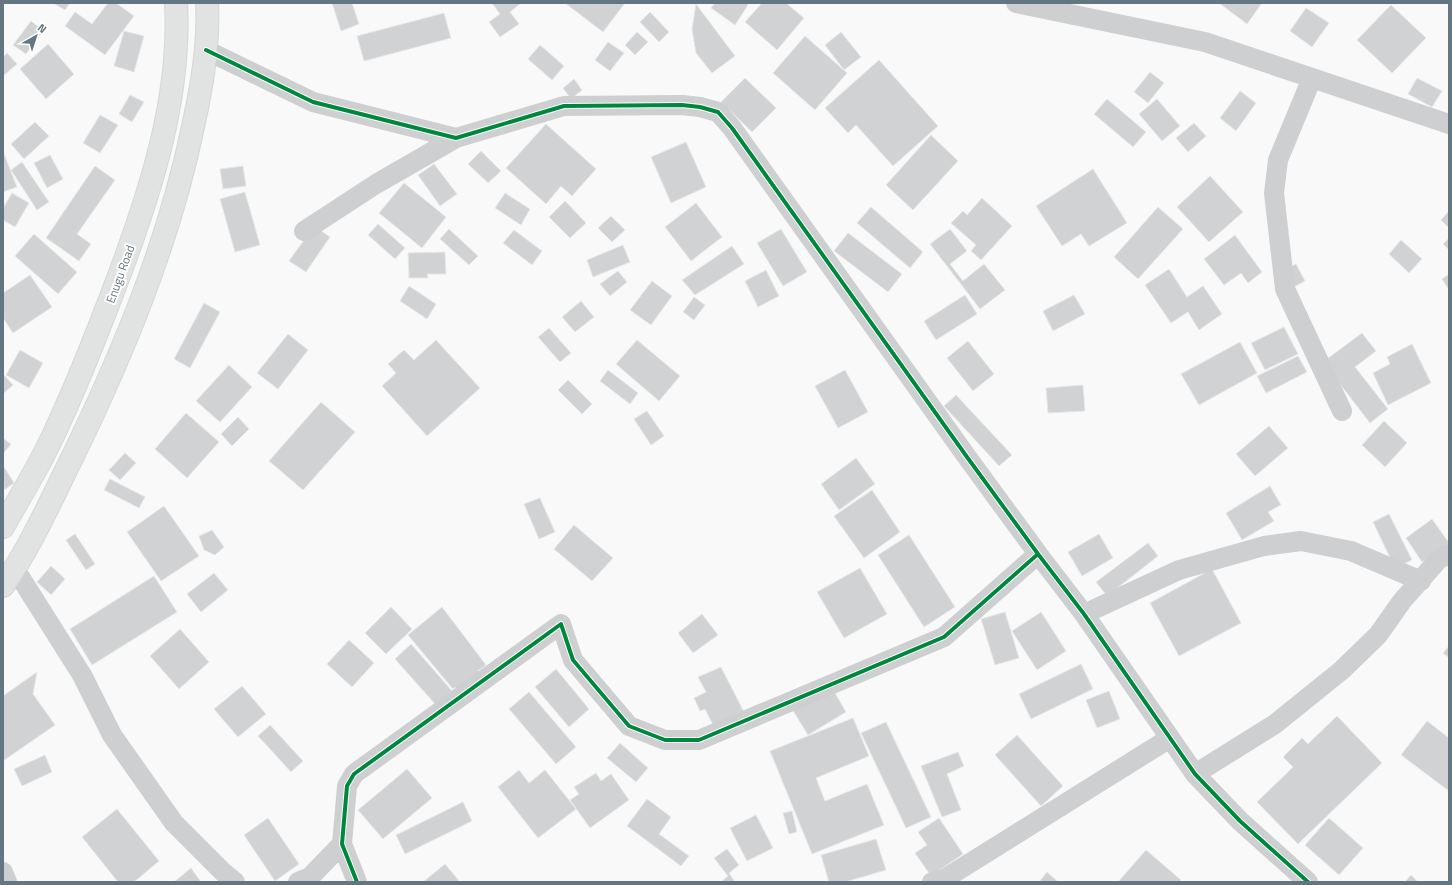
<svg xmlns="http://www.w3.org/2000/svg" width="1452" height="885" font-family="'Titillium Web',sans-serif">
<rect width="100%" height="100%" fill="#f9f9f9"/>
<path fill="#d0d2d3" stroke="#e8e8e8" d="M 53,3 L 70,3 L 65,10 Z
M 108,3 L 116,3 L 134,16 L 105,55 L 65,26 L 75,12 L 92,24 Z
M 332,3 L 352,3 L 359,24 L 341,31 Z
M 492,3 L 521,3 L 510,12 L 519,24 L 500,37 L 489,22 L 500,14 Z
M 565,3 L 625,3 L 603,32 Z
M 715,3 L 746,3 L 748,5 L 735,25 L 711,8 Z
M 762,3 L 786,3 L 804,18 L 777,50 L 745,22 Z
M 1219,3 L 1262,3 L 1247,24 Z
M 696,4 L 735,56 L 712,73 L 696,53 L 692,29 Z
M 1391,5 L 1426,38 L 1392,73 L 1357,40 Z
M 1306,8 L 1329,23 L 1312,47 L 1290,31 Z
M 650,12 L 669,32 L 659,42 L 640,22 Z
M 444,13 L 451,38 L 364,61 L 357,36 Z
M 31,21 L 43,31 L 26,54 L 13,45 Z
M 124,31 L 144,36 L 134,72 L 114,66 Z
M 637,32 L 648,42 L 635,55 L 625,45 Z
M 841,32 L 861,57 L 844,70 L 825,45 Z
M 805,36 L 847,73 L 815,110 L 773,73 Z
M 608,42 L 624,53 L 610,71 L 595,60 Z
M 48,44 L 74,74 L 46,99 L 20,69 Z
M 540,45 L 564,66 L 552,80 L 528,59 Z
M 7,53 L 17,64 L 3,76 L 3,57 Z
M 879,60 L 938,126 L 893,166 L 856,125 L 848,133 L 825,108 Z
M 1150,72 L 1164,83 L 1148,103 L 1134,92 Z
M 745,78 L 776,108 L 752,132 L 721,102 Z
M 1417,78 L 1442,91 L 1432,107 L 1408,94 Z
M 574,79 L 582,90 L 571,99 L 563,88 Z
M 1240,91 L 1256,103 L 1236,131 L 1220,118 Z
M 130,95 L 144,102 L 132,122 L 119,114 Z
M 1107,99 L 1146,132 L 1133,147 L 1094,114 Z
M 1157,99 L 1180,126 L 1162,141 L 1139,114 Z
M 100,115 L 118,125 L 100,153 L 83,143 Z
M 35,122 L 49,136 L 24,159 L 11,144 Z
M 1194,123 L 1206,136 L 1188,152 L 1176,138 Z
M 546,124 L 596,169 L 572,196 L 561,186 L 546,204 L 506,168 Z
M 931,135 L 958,161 L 913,210 L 886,185 Z
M 686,142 L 706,187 L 671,203 L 651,157 Z
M 3,151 L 17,187 L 3,192 Z
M 481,151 L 501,171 L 488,183 L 468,164 Z
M 50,155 L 63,179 L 47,188 L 34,163 Z
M 22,162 L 49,202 L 37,210 L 11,170 Z
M 434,164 L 457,194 L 440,206 L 418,175 Z
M 95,166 L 115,180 L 77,234 L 91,244 L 79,261 L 46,238 Z
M 243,166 L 246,186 L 223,189 L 220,169 Z
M 1093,169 L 1127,223 L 1089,246 L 1081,234 L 1062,246 L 1036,206 Z
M 1210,176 L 1243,212 L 1209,242 L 1177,207 Z
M 404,183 L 446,217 L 422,248 L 379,213 Z
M 245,192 L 260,245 L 235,252 L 220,199 Z
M 12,193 L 29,203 L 15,227 L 3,220 L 3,208 Z
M 505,193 L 530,209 L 521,225 L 495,208 Z
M 982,198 L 1012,226 L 981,260 L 971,251 L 976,245 L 951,223 L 963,211 L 967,215 Z
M 565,201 L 586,223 L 570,238 L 549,217 Z
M 696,203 L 722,237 L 691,261 L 665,227 Z
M 871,207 L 923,252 L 910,268 L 857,223 Z
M 1158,207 L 1183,229 L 1138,279 L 1114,257 Z
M 1449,211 L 1449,228 L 1441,220 Z
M 611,216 L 625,230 L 612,242 L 598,228 Z
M 378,224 L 405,248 L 395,259 L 368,235 Z
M 314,226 L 330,237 L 306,272 L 289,261 Z
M 449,229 L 478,256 L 469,265 L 440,239 Z
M 781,229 L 807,272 L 783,286 L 757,243 Z
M 950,229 L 967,251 L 950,264 L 963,281 L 984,264 L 1005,290 L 980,309 L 930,244 Z
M 514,230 L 542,251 L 532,265 L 503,243 Z
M 848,233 L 902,274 L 888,292 L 834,251 Z
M 34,234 L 77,272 L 58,294 L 15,256 Z
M 1235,235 L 1262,272 L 1248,283 L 1241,273 L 1224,285 L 1204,259 Z
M 1449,238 L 1449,250 L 1443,244 Z
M 1401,240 L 1422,259 L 1409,273 L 1389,254 Z
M 623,245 L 630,262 L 593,277 L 587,260 Z
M 732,246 L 744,264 L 695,295 L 682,280 Z
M 445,252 L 446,274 L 427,274 L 428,278 L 409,278 L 408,253 Z
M 1296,264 L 1305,281 L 1294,287 L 1285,270 Z
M 1169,269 L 1187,297 L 1203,286 L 1222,314 L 1199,330 L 1188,312 L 1171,323 L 1145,285 Z
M 766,270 L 779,296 L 758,307 L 745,281 Z
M 618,271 L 627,282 L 610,296 L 600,284 Z
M 1449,274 L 1449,290 L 1442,279 Z
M 30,275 L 52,307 L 13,333 L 3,318 L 3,293 Z
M 652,281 L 672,296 L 651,325 L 630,310 Z
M 409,286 L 436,304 L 427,319 L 400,301 Z
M 965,295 L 977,314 L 936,340 L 924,321 Z
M 1074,295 L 1085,314 L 1053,331 L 1043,311 Z
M 694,297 L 705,305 L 694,320 L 683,312 Z
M 581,301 L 594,317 L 575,332 L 562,317 Z
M 204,303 L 220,312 L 190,368 L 174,359 Z
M 1284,327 L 1298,354 L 1265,370 L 1251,343 Z
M 549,328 L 571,353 L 560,362 L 538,337 Z
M 1362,333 L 1376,351 L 1355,367 L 1388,409 L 1370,423 L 1323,362 Z
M 288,334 L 308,350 L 278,389 L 257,373 Z
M 436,340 L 480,388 L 427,436 L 382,386 L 396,373 L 388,364 L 404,350 L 414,360 Z
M 637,340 L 680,376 L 659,401 L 616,364 Z
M 968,341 L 994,374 L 973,391 L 947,358 Z
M 1240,342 L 1257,373 L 1199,405 L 1181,374 Z
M 1412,344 L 1431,383 L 1388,405 L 1373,373 L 1390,364 L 1387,357 Z
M 20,350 L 43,363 L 29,388 L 6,375 Z
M 1298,356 L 1307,372 L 1266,393 L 1257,376 Z
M 229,365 L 252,387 L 220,422 L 196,401 Z
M 608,370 L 638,393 L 630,404 L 600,381 Z
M 845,370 L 868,412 L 838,428 L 815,386 Z
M 3,374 L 13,385 L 4,393 L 3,391 Z
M 568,380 L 592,404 L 582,414 L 558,390 Z
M 1083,385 L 1085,411 L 1048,413 L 1046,388 Z
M 956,395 L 1012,455 L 999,466 L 944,406 Z
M 321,402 L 355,432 L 303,490 L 269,461 Z
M 647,411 L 664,436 L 651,445 L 634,419 Z
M 186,413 L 219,442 L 187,478 L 155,449 Z
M 238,417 L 249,429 L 232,446 L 221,434 Z
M 1384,421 L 1407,443 L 1385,467 L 1362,445 Z
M 1269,426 L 1288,448 L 1255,476 L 1236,454 Z
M 3,438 L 11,444 L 3,454 Z
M 125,453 L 136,463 L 120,480 L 109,470 Z
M 856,458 L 875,484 L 839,510 L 821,484 Z
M 4,467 L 14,483 L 4,490 L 3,468 Z
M 110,479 L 145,497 L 139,508 L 104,490 Z
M 1270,486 L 1281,505 L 1268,512 L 1274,521 L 1242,540 L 1226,513 Z
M 872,490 L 900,532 L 864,558 L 834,516 Z
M 540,498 L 555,532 L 539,539 L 524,504 Z
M 164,506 L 199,556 L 161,581 L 127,532 Z
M 1389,514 L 1412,560 L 1395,568 L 1373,522 Z
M 1432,519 L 1449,543 L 1422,562 L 1406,538 Z
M 574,525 L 613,558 L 592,581 L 554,549 Z
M 212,530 L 224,547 L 215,555 L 204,550 L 199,536 Z
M 75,534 L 95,564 L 86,570 L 66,540 Z
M 1099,534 L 1113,558 L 1082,576 L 1068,552 Z
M 909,535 L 955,607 L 924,627 L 878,555 Z
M 1148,543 L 1158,556 L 1107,596 L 1096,582 Z
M 51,566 L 65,579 L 51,595 L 37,582 Z
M 860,568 L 887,614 L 844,638 L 817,592 Z
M 1212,569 L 1241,623 L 1179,656 L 1150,603 Z
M 214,573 L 228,590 L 201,612 L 187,594 Z
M 154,576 L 177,612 L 92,665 L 70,629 Z
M 391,607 L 412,629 L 386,654 L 365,633 Z
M 442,607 L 486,665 L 478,671 L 482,677 L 460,694 L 455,687 L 453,689 L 408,635 Z
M 1005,612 L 1019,658 L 995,665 L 981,619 Z
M 1041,612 L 1066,651 L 1037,670 L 1012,631 Z
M 702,614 L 718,635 L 693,653 L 678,633 Z
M 180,629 L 209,662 L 179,689 L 150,656 Z
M 349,640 L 374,663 L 352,687 L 327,664 Z
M 411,644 L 452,691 L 436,705 L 395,659 Z
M 1449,646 L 1449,658 L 1443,653 Z
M 1081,664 L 1093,689 L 1031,719 L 1019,694 Z
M 721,667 L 746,716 L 716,731 L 705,709 L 700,711 L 694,698 L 706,692 L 698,677 Z
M 556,669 L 589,709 L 569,727 L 535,687 Z
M 37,672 L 33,694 L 55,725 L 3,761 L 3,696 Z
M 242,686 L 266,714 L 238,737 L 214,709 Z
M 831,686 L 846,712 L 808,735 L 792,709 Z
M 1109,691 L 1120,719 L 1097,728 L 1086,700 Z
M 529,692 L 576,747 L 556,764 L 509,709 Z
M 1337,716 L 1382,763 L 1298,844 L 1257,802 L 1293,767 L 1283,757 L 1302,738 L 1308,744 Z
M 853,718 L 869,756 L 816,778 L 825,801 L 867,784 L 884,825 L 812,854 L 770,751 Z
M 1427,721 L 1449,738 L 1449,791 L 1401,755 Z
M 886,722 L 931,817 L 906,828 L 861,733 Z
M 270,725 L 303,761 L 291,772 L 258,736 Z
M 1017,735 L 1063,786 L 1041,806 L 995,755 Z
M 620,743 L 648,768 L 636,782 L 607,758 Z
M 958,752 L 964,766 L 947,774 L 961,810 L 942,817 L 921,766 Z
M 45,755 L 52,772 L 22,786 L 14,769 Z
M 407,769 L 432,798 L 383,839 L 358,810 Z
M 519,770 L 529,783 L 545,770 L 576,809 L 538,838 L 498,787 Z
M 596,773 L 601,781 L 611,774 L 629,800 L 590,828 L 570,800 L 579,794 L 574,787 Z
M 647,799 L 671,817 L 659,834 L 689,856 L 681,866 L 627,826 Z
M 463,802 L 472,821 L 405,854 L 396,835 Z
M 117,809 L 159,861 L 134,882 L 118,882 L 82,837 Z
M 792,811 L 797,832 L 789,834 L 783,813 Z
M 756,815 L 773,848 L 747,861 L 730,828 Z
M 268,818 L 299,864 L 275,881 L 244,835 Z
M 939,818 L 963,854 L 931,876 L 915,853 L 927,845 L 918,832 Z
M 1329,818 L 1363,848 L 1339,875 L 1305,845 Z
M 876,839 L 886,870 L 845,882 L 829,882 L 821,855 Z
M 727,849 L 739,865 L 729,873 L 735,882 L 721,882 L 728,876 L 714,858 Z
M 1146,850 L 1181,880 L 1179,882 L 1118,882 Z
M 445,864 L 460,882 L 423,882 Z
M 191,868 L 201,882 L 174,882 Z
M 1047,872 L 1058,882 L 1039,882 Z
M 1411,875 L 1418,882 L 1405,882 Z"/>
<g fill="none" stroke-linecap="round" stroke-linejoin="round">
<g stroke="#d5d6d7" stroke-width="24">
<path id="primary" d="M 3,527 C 19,498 37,470 51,440 C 77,386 99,329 120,273 C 152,187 181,96 176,3
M 3,586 C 31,546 51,500 73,456 C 124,351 169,242 193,127 C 202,86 209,45 207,3"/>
</g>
<path stroke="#cecfd0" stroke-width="20" d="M 1016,3 L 1205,42 L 1449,124
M 206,50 L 313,102 L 456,138 L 564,106 L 682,105 L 700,107 L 718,112 L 732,128 L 967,457 L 1038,554 L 1084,614 L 1195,774 L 1240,821 L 1308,882
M 1312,78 L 1278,160 L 1274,193 L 1285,289 L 1342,411
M 304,231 L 376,184 L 456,138
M 15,569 L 82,675 L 112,735 L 174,823 L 224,873 L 235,882
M 1084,614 L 1179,570 L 1264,546 L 1301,541 L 1351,551 L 1421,581
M 1195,774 L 1275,724 L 1342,670 L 1378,635 L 1402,601 L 1439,559 L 1449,554
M 3,872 L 7,882
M 298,882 L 310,877 L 342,844
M 357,882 L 342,844 L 347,786 L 354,774 L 561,624 L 573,660 L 629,726 L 665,740 L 699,740 L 944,637 L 1038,554
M 932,882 L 946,878 L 1170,738"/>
<use href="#primary" stroke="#e1e2e2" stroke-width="22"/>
<g stroke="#fff" stroke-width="6">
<path id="cycleway" d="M 206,50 L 313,102 L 456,138 L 564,106 L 682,105 L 700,107 L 718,112 L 732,128 L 967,457 L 1038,554 L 1084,614 L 1195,774 L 1240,821 L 1308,882
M 357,882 L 342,844 L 347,786 L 354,774 L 561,624 L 573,660 L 629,726 L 665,740 L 699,740 L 944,637 L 1038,554"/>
</g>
<use href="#cycleway" stroke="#00873e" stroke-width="4"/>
</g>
<g text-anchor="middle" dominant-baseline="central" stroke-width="4" stroke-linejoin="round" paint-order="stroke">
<g font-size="12" fill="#657683" stroke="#fff">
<text transform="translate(120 274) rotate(-70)">Enugu Road</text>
</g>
</g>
<rect width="1452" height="885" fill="none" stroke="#657683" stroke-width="8"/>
<g transform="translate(36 36) rotate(39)" stroke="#ffffff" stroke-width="3" paint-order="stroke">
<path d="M0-3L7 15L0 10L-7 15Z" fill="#657683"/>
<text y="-6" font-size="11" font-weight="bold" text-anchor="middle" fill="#657683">N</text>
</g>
</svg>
